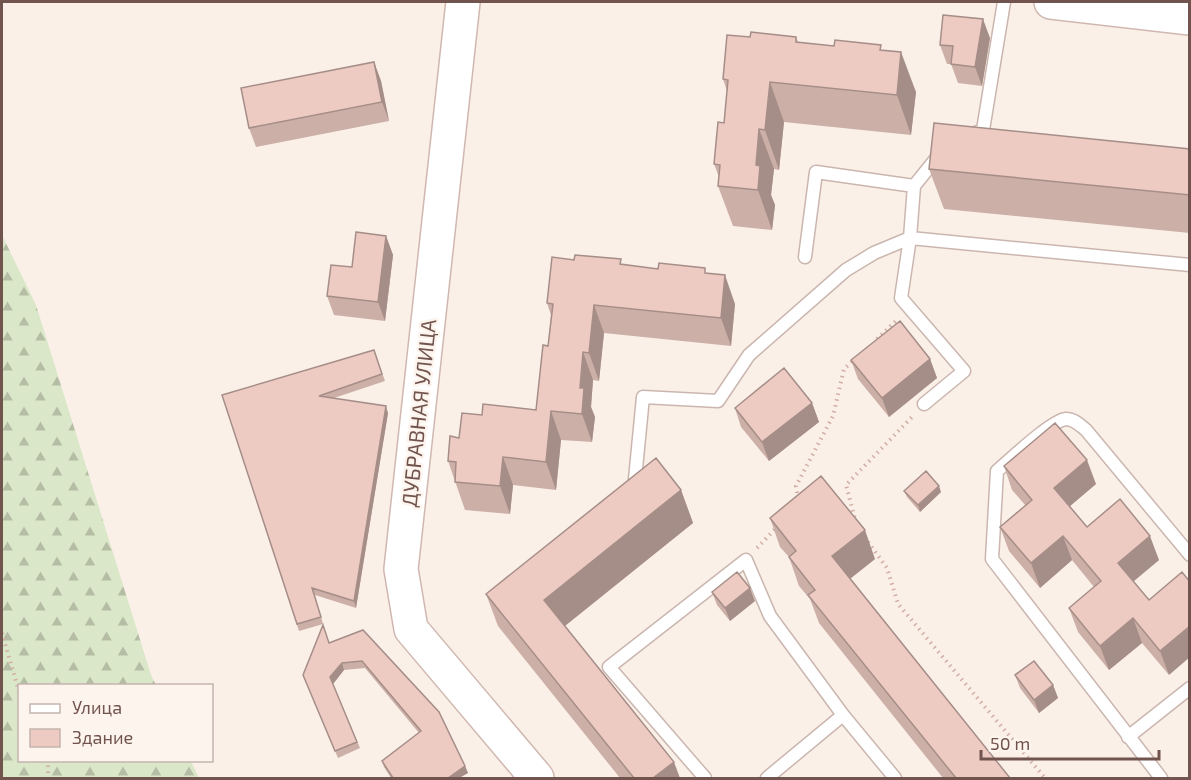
<svg xmlns="http://www.w3.org/2000/svg" width="1191" height="780" font-family="'Exo 2',sans-serif">
<defs>
<pattern id="forest-firs" width="22" height="20" patternUnits="userSpaceOnUse" patternTransform="scale(1.5)"><rect width="22" height="20" fill="#dae7c8"/><path d="M5 1l3.5 6h-7zM16 11l3.5 6h-7z" fill="#b5bea5"/></pattern>
</defs>
<rect width="100%" height="100%" fill="#faf0e8"/>
<path fill="url(#forest-firs)" d="M 2,235 L 36,305 L 151,675 L 156,685 L 20,686 L 20,760 L 191,761 L 199,778 L 2,778 Z"/>
<g fill="none" stroke-linecap="round" stroke-linejoin="round">
<g stroke="#cbb6af" stroke-width="15">
<path id="lane" d="M 971,135 L 983,130 L 1004,2
M 805,257 L 816,172 L 914,186 L 939,155
M 924,404 L 964,371 L 901,298 L 910,238 L 1190,265
M 634,489 L 643,397 L 718,401 L 749,355 L 846,270 L 874,253 L 910,238 L 914,186
M 1128,737 L 1190,688
M 705,778 L 609,667 L 746,560 L 770,616 L 843,715
M 767,778 L 843,715 L 895,778
M 1161,778 L 992,559 L 997,471 C 1010,460 1052,420 1066,419 C 1074,419 1080,425 1086,430 L 1190,555"/>
</g>
<g stroke="#d0b8b0" stroke-width="36">
<path id="secondary" d="M 463,2 L 401,569 L 411,629 L 537,778
M 1051,2 L 1190,18"/>
</g>
<path stroke="#d2aea5" stroke-width="4" stroke-dasharray="1.5 4.5" stroke-linecap="butt" d="M 877,339 L 898,319
M 798,499 L 796,486 L 833,416 L 844,369 L 854,360
M 856,523 L 846,485 L 913,416
M 868,542 L 887,568 L 898,604 L 1045,778
M 757,548 L 777,527
M 2,633 L 20,695
M 46,760 L 48,765 L 48,778"/>
<use href="#lane" stroke="#fff" stroke-width="12"/>
<use href="#secondary" stroke="#fff" stroke-width="33"/>
</g>
<path fill="#ccafa7" d="M 750,37 L 796,37 L 798,42 L 883,51 L 916,92 L 911,135 L 784,122 L 779,170 L 774,169 L 771,195 L 775,205 L 772,230 L 733,226 L 718,186 L 719,177 L 714,164 L 724,123 L 727,91 L 723,79 Z
M 990,38 L 982,86 L 958,83 L 951,64 L 947,64 L 940,45 Z
M 374,62 L 381,81 L 389,121 L 256,147 L 249,128 Z
M 1190,149 L 1190,233 L 944,209 L 929,169 Z
M 386,236 L 393,255 L 385,321 L 334,315 L 327,296 L 352,267 Z
M 623,265 L 707,274 L 735,304 L 731,346 L 604,333 L 599,381 L 593,380 L 591,407 L 595,417 L 592,442 L 561,440 L 556,490 L 513,485 L 510,514 L 465,510 L 448,461 L 459,438 L 482,415 L 536,410 L 548,346 L 551,315 L 547,303 Z
M 374,350 L 385,381 L 334,398 L 388,413 L 356,608 L 315,595 L 323,624 L 299,631 L 222,395 Z
M 930,359 L 937,378 L 889,417 L 858,379 L 851,360 Z
M 812,403 L 819,422 L 769,461 L 741,427 L 735,408 Z
M 1004,466 L 1096,484 L 1070,506 L 1087,527 L 1159,560 L 1133,581 L 1149,600 L 1169,675 L 1142,643 L 1109,670 L 1078,632 L 1069,608 L 1094,587 L 1072,560 L 1040,588 L 1009,551 L 1000,527 L 1026,506 L 1012,490 Z
M 681,490 L 693,523 L 565,626 L 680,778 L 620,778 L 498,626 L 486,594 Z
M 904,491 L 941,492 L 920,512 L 907,497 Z
M 770,518 L 875,559 L 850,579 L 1010,778 L 943,778 L 819,623 L 810,599 L 799,586 L 789,557 L 780,547 Z
M 712,592 L 755,601 L 730,621 L 717,605 Z
M 363,630 L 465,766 L 468,773 L 459,778 L 391,778 L 384,767 L 382,761 L 419,733 L 365,668 L 344,670 L 333,684 L 360,748 L 338,758 L 306,682 L 329,643 Z
M 1015,675 L 1053,685 L 1058,698 L 1039,713 L 1020,688 Z"/>
<path fill="#a68e88" d="M 983,19 L 990,38 L 982,86 L 975,67 Z
M 901,52 L 916,92 L 911,135 L 897,95 Z
M 374,62 L 381,81 L 389,121 L 382,102 Z
M 770,82 L 784,122 L 779,170 L 765,130 Z
M 759,129 L 774,169 L 771,195 L 775,205 L 772,230 L 758,190 L 756,165 Z
M 386,236 L 393,255 L 385,321 L 378,302 Z
M 725,275 L 735,304 L 731,346 L 721,318 Z
M 594,305 L 604,333 L 599,381 L 589,353 Z
M 583,352 L 593,380 L 591,407 L 595,417 L 592,442 L 582,414 L 580,388 Z
M 930,359 L 937,378 L 889,417 L 882,398 Z
M 812,403 L 819,422 L 769,461 L 762,442 Z
M 386,406 L 388,413 L 356,608 L 354,601 Z
M 551,411 L 561,440 L 556,490 L 546,462 Z
M 503,457 L 513,485 L 510,514 L 500,486 Z
M 1087,460 L 1096,484 L 1063,512 L 1054,488 Z
M 939,486 L 941,492 L 920,512 L 918,505 Z
M 681,490 L 693,523 L 556,633 L 544,600 Z
M 865,530 L 875,559 L 842,585 L 832,556 Z
M 1063,536 L 1072,560 L 1040,588 L 1031,563 Z
M 1150,536 L 1159,560 L 1127,587 L 1118,563 Z
M 750,588 L 755,601 L 730,621 L 725,608 Z
M 1133,618 L 1142,643 L 1109,670 L 1100,646 Z
M 1190,626 L 1190,657 L 1169,675 L 1160,651 Z
M 342,663 L 344,670 L 333,684 L 330,677 Z
M 1053,685 L 1058,698 L 1039,713 L 1034,700 Z
M 674,762 L 680,778 L 653,778 Z
M 465,766 L 468,773 L 459,778 L 448,778 Z"/>
<path fill="#edcbc2" stroke="#a68e88" stroke-width="1.5" d="M 943,15 L 983,19 L 975,67 L 951,64 L 953,46 L 940,45 Z
M 751,32 L 796,37 L 796,42 L 834,46 L 835,40 L 881,45 L 880,50 L 901,52 L 897,95 L 770,82 L 765,130 L 759,129 L 756,165 L 760,166 L 758,190 L 718,186 L 720,165 L 714,164 L 718,122 L 724,123 L 728,80 L 723,79 L 727,35 L 750,37 Z
M 374,62 L 382,102 L 249,128 L 241,88 Z
M 934,123 L 1190,149 L 1190,195 L 929,169 Z
M 356,232 L 386,236 L 378,302 L 327,296 L 331,265 L 352,267 Z
M 575,255 L 621,259 L 620,264 L 658,269 L 659,263 L 705,268 L 705,273 L 725,275 L 721,318 L 594,305 L 589,353 L 583,352 L 580,388 L 584,388 L 582,414 L 551,411 L 546,462 L 503,457 L 500,486 L 455,482 L 456,462 L 448,461 L 450,436 L 459,438 L 462,413 L 482,415 L 483,404 L 536,410 L 543,345 L 548,346 L 553,304 L 547,303 L 552,257 L 574,260 Z
M 900,321 L 930,359 L 882,398 L 851,360 Z
M 374,350 L 382,374 L 319,396 L 386,406 L 354,601 L 312,588 L 321,617 L 297,624 L 222,395 Z
M 784,368 L 812,403 L 762,442 L 735,408 Z
M 1055,423 L 1087,460 L 1054,488 L 1087,527 L 1120,499 L 1150,536 L 1118,563 L 1149,600 L 1182,572 L 1190,582 L 1190,626 L 1160,651 L 1133,618 L 1100,646 L 1069,608 L 1101,581 L 1063,536 L 1031,563 L 1000,527 L 1032,500 L 1004,466 Z
M 656,458 L 681,490 L 544,600 L 674,762 L 653,778 L 634,778 L 486,594 Z
M 926,471 L 939,486 L 918,505 L 904,491 Z
M 821,476 L 865,530 L 832,556 L 1010,778 L 956,778 L 808,595 L 815,590 L 789,557 L 796,551 L 770,518 Z
M 737,572 L 750,588 L 725,608 L 712,592 Z
M 323,625 L 329,643 L 363,630 L 439,712 L 465,766 L 448,778 L 393,778 L 382,761 L 421,731 L 362,661 L 342,663 L 330,677 L 357,742 L 335,751 L 303,675 Z
M 1034,661 L 1053,685 L 1034,700 L 1015,675 Z"/>
<g text-anchor="middle" dominant-baseline="central" stroke-width="5" stroke-linejoin="round" paint-order="stroke">
<g font-size="21" fill="#72544e" stroke="#fdf4ee">
<text transform="translate(418 413) rotate(-84)">ДУБРАВНАЯ УЛИЦА</text>
</g>
</g>
<rect width="1191" height="780" fill="none" stroke="#72544e" stroke-width="6"/>
<rect x="18" y="684" width="195" height="78" fill="#fdf4ee" stroke="#c5b4ae" stroke-width="1.5"/>
<rect x="30" y="704" width="30" height="9" fill="#ffffff" stroke="#c5b4ae" stroke-width="1.5"/>
<text x="72" y="714" font-size="18" fill="#72544e">Улица</text>
<rect x="30" y="729" width="30" height="18" fill="#edcbc2" stroke="#c5b4ae" stroke-width="1.5"/>
<text x="72" y="744" font-size="18" fill="#72544e">Здание</text>
<path d="M981 750v9h178v-9" fill="none" stroke="#72544e" stroke-width="3"/>
<text x="990" y="750" font-size="18" fill="#72544e" stroke="#fdf4ee" stroke-width="4.5" paint-order="stroke">50 m</text>
</svg>
